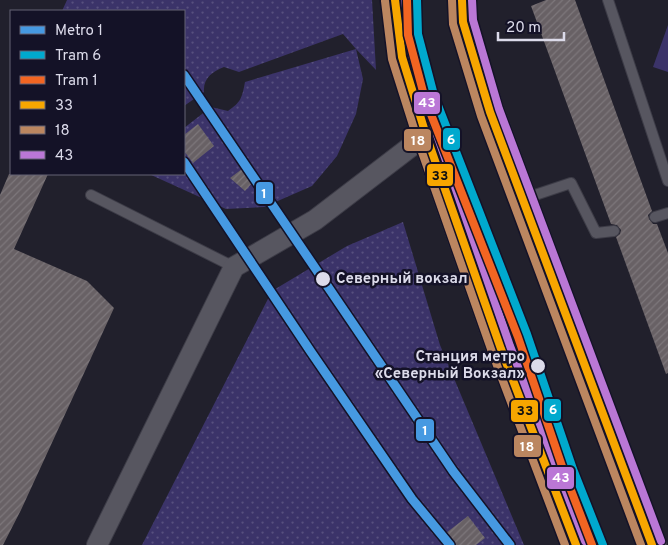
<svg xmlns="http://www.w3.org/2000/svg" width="668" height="545" font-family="Overpass,sans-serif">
<defs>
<pattern id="grass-dots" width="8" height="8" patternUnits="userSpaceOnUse" patternTransform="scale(1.25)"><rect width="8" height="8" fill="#3b3369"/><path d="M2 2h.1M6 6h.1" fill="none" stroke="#57507f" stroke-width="1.8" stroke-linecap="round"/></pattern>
<pattern id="building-hatch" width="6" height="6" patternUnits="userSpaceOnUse" patternTransform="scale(1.25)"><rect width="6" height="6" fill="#686165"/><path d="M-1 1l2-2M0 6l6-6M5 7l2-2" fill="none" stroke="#7d777b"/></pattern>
</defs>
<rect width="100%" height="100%" fill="#21202c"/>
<path fill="url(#grass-dots)" d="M 67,0 L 372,0 L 376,70 L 356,49 L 363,79 L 356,114 L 337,156 L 312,186 L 264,207 L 226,209 L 149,174 L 184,174 L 184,128 L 211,107 L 228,111 C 241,102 242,98 245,82 L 356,49 L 343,34 L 239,72 L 224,67 C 212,72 203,78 204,92 L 184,106 L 184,11 L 62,11 Z
M 403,222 L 440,345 L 524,545 L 142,545 L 272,291 L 347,246 Z"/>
<path fill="#3b3369" d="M 668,25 L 668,72 L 653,67 Z"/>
<path fill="url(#building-hatch)" d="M 546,0 L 575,0 L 652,211 L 648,215 L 649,219 L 653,224 L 657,224 L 668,253 L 668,373 L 666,374 L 616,237 L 620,234 L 621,230 L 617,225 L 611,224 L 531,6 Z
M 198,124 L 214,146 L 193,163 L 184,151 L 184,135 Z
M 242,169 L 249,170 L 253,176 L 253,182 L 245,191 L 230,178 Z
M 9,174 L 48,174 L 14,249 L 87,281 L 114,308 L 21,510 L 3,545 L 0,545 L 0,195 Z
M 468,516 L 485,538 L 476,545 L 456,545 L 446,533 Z"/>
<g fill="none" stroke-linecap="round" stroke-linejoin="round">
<g stroke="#3d3c47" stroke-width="12">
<path id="lane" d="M 608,0 L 668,181
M 91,195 L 234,267
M 523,199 L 571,183 L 596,233 L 614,231
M 655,217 L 668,213"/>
</g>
<g stroke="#3d3c47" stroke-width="22">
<path id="street" d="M 97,545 L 234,267 L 315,220 L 426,135"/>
</g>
<g stroke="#3d3c47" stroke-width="30">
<path id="secondary" d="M 395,0 L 402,57 L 426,135 L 501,349 L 576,545
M 462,0 L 463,22 L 490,112 L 652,545"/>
</g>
<use href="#lane" stroke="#575660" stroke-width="10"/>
<use href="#street" stroke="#575660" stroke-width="20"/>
<use href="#secondary" stroke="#615f6b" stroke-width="28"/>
<g stroke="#141227" stroke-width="11">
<path id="bus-1" d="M 395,0 L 402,57 L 426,135 L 501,349 L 576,545
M 462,0 L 463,22 L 490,112 L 652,545"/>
</g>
<g stroke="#141227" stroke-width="11">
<path id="bus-2" d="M 452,0 L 453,24 L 481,116 L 641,545
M 385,1 L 392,59 L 417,138 L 492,352 L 565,545"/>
</g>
<g stroke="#141227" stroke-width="11">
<path id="bus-3" d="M 405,0 L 412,55 L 436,132 L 510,346 L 585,541
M 472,0 L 473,20 L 499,109 L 661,541"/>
</g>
<use href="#bus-1" stroke="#f7a600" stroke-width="8"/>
<use href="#bus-2" stroke="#bb8660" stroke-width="8"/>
<use href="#bus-3" stroke="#ba77d6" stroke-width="8"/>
<g stroke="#141227" stroke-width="11">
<path id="tram-1" d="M 417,0 L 418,34 L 434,95 L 527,334 L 573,469 L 603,545"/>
</g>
<g stroke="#141227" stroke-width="11">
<path id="tram-2" d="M 407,0 L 408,35 L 425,99 L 518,337 L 564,472 L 592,545"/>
</g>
<use href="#tram-1" stroke="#00a9ce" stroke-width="8"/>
<use href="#tram-2" stroke="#f26522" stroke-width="8"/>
<g stroke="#141227" stroke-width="12">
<path id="metro-1" d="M 184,75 L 453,471 L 510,545
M 184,162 L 311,352 L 412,499 L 450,545"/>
</g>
<use href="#metro-1" stroke="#4699e1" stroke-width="9"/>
</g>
<g fill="#dcdbea" stroke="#141227" stroke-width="2">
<circle cx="323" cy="279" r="8"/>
<circle cx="538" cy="366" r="8"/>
</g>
<g text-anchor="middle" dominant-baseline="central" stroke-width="5" stroke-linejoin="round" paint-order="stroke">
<g font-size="15" font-weight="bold" fill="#dcdbea" stroke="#141227" text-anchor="start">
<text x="336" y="279">Северный вокзал</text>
<text x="525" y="357" text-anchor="end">Станция метро<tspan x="525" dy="17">«Северный Вокзал»</tspan></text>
</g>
</g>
<g stroke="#141227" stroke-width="2">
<rect x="413" y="91" width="28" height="24" rx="5" fill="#ba77d6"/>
<rect x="442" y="127" width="19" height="24" rx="5" fill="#00a9ce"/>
<rect x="403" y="128" width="29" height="24" rx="5" fill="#bb8660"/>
<rect x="426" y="163" width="28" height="24" rx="5" fill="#f7a600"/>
<rect x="255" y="181" width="19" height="24" rx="5" fill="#4699e1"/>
<rect x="543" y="398" width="19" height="24" rx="5" fill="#00a9ce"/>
<rect x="510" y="399" width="29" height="24" rx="5" fill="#f7a600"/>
<rect x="415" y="418" width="20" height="24" rx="5" fill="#4699e1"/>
<rect x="513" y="434" width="29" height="24" rx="5" fill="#bb8660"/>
<rect x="546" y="466" width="29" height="24" rx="5" fill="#ba77d6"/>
</g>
<g font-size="14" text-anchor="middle" font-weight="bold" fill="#fff">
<text x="427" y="107">43</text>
<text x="451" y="144">6</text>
<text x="418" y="145">18</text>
<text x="264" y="198">1</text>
<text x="553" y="414">6</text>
<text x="425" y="435">1</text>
<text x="527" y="451">18</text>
<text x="561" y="482">43</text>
</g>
<g font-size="14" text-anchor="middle" font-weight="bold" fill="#111">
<text x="440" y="180">33</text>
<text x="525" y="415">33</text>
</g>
<rect x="10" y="10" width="175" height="165" fill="#141227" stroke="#646275"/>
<rect x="20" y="26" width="25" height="8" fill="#4699e1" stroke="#646275"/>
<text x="55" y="35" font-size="15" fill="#dcdbea">Metro 1</text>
<rect x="20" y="51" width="25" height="8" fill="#00a9ce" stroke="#646275"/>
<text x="55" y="60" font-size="15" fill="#dcdbea">Tram 6</text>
<rect x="20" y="76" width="25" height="8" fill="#f26522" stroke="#646275"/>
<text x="55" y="85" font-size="15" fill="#dcdbea">Tram 1</text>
<rect x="20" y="101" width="25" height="8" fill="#f7a600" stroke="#646275"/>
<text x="55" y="110" font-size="15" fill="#dcdbea">33</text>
<rect x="20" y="126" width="25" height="8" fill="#bb8660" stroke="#646275"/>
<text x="55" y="135" font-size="15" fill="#dcdbea">18</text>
<rect x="20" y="151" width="25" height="8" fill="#ba77d6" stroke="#646275"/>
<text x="55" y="160" font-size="15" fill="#dcdbea">43</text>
<path d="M498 32v8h66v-8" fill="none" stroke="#dcdbea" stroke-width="2.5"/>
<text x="506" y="32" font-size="15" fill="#dcdbea" stroke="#141227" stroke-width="4" paint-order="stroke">20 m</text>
</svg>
